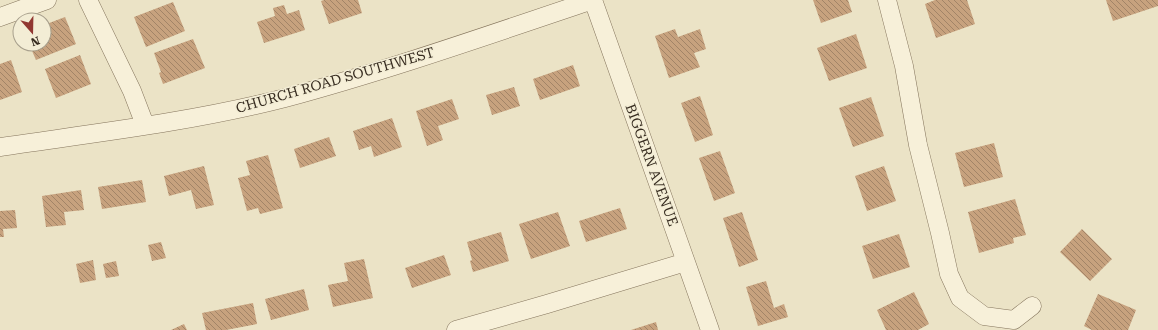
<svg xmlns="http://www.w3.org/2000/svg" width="1158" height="330" font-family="'Roboto Serif',serif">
<defs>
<pattern id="building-back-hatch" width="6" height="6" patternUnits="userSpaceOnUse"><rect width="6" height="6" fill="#c7a27e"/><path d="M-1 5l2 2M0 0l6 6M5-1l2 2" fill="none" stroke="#a28467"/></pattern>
</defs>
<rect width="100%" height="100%" fill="#ebe3c6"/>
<path fill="url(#building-back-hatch)" d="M 324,0 L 358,0 L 362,13 L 329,24 L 321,1 Z
M 813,0 L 848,0 L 852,12 L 821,23 Z
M 935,0 L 967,0 L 975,24 L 936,38 L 925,4 Z
M 1106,0 L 1158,0 L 1158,6 L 1113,21 Z
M 173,2 L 185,31 L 146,47 L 134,17 Z
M 284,5 L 287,14 L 299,10 L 305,30 L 264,43 L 257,22 L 275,16 L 273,8 Z
M 65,17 L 76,44 L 36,60 L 29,44 L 44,44 L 44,25 Z
M 675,29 L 678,37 L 700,29 L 706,49 L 694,53 L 700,67 L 669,78 L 655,36 Z
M 856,34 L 867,68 L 829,81 L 817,48 Z
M 193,39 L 205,68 L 163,84 L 159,73 L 161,72 L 154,53 Z
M 80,55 L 91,84 L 56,98 L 45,69 Z
M 11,60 L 22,92 L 0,100 L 0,64 Z
M 573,65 L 580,86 L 540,100 L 533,79 Z
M 514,87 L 520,106 L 492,115 L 486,95 Z
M 700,96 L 713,135 L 695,142 L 681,103 Z
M 871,97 L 884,136 L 853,147 L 839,108 Z
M 452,99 L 459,119 L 438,126 L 443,140 L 427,146 L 416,111 Z
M 392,118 L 402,147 L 374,157 L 371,146 L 359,150 L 353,131 Z
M 329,137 L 336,156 L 300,168 L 294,149 Z
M 994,143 L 1003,177 L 964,187 L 955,153 Z
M 720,151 L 735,193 L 714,201 L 699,158 Z
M 268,155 L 283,208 L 260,214 L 258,208 L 247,211 L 238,178 L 250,175 L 246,161 Z
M 204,166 L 214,205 L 196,209 L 191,190 L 169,196 L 164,176 Z
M 884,166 L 896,201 L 867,211 L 855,176 Z
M 142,180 L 146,202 L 102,209 L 98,187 Z
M 81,190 L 84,210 L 64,212 L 66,225 L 46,227 L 42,196 Z
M 1015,199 L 1026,235 L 1013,238 L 1014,243 L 979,253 L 968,212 Z
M 620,208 L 627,229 L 586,242 L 579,221 Z
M 15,210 L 17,228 L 3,229 L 4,237 L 0,237 L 0,211 Z
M 558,212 L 570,246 L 531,259 L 519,224 Z
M 742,212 L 758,260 L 739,267 L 723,218 Z
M 1082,229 L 1112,259 L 1090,281 L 1060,252 Z
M 501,232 L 509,261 L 473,272 L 470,261 L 472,260 L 467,242 Z
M 899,234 L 910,267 L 873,279 L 862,246 Z
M 161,242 L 166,258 L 152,261 L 148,245 Z
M 444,255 L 451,275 L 412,288 L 405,268 Z
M 364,259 L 373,298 L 333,307 L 328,285 L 348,281 L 344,263 Z
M 93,260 L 96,280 L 80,283 L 76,264 Z
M 116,261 L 119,276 L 106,278 L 103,264 Z
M 766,281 L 774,308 L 784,304 L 788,317 L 758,326 L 746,287 Z
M 304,289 L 309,310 L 271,320 L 265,299 Z
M 914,292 L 929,324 L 918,330 L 886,330 L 877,310 Z
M 1098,294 L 1136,310 L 1128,330 L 1092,330 L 1084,326 Z
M 253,303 L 257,324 L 226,330 L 206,330 L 202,313 Z
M 656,322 L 658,330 L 631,330 Z
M 184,324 L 187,330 L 171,330 Z"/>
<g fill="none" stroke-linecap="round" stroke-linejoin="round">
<g stroke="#85755d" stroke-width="19">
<path id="minor" d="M 88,0 L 132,91 L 145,125
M 593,0 L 710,330
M 887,0 L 904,66 L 918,145 L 940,233 L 949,274 L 960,298 L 984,316 L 1014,320 L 1032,306
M 0,17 L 47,0
M 0,147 C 95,133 192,122 285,98 C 389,70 491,34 593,0
M 456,330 L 547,304 L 686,262"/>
</g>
<use href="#minor" stroke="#f7f0d9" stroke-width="18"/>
</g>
<g text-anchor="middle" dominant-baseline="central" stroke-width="3" stroke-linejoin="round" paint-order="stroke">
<g font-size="14" fill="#372c20" stroke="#f3edd5">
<text transform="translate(335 80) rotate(-16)">CHURCH ROAD SOUTHWEST</text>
<text transform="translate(652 165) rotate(70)">BIGGERN AVENUE</text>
</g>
</g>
<g transform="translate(32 32) rotate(160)"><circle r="19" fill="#f3edd5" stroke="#a8a08d"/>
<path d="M0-3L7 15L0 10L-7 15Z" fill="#913731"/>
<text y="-6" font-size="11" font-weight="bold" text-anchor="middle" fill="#372c20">N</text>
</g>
</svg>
